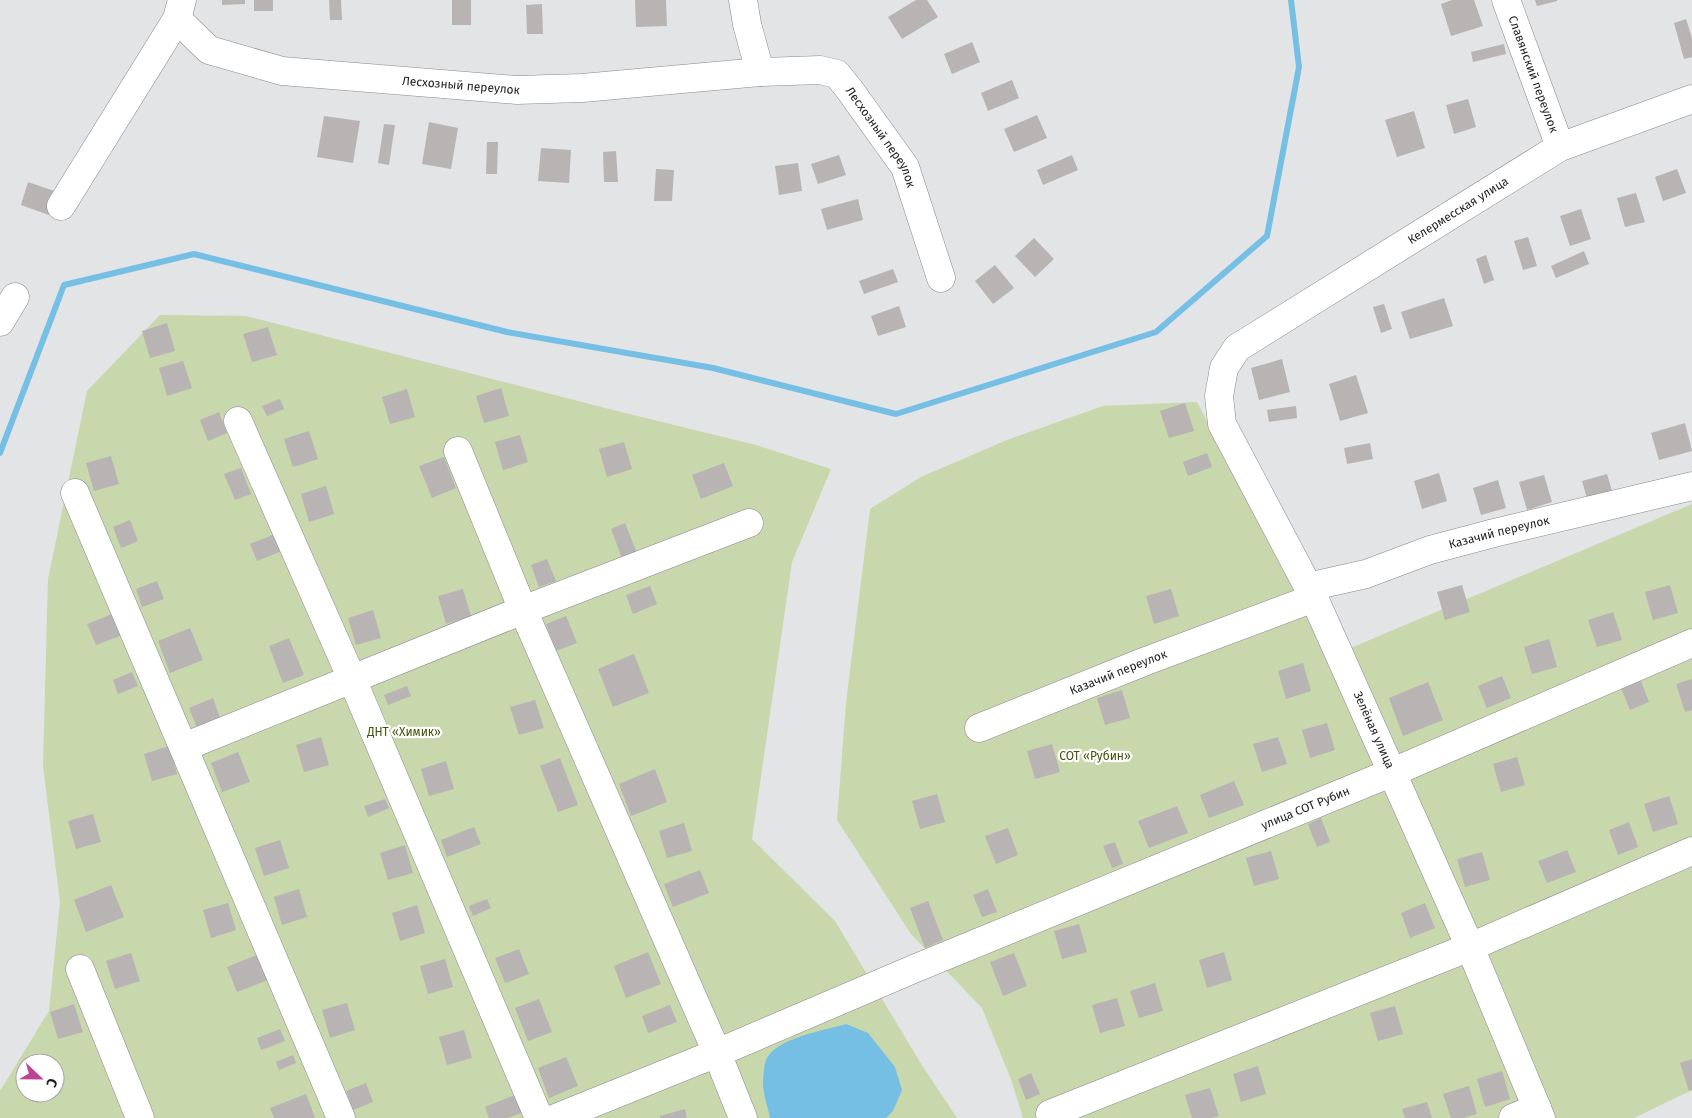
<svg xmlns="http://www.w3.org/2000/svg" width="1692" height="1118" font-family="'Fira Sans',sans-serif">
<rect width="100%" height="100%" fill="#e2e4e6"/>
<path fill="#c8d7ac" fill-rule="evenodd" d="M 160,315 L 246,316 L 617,411 L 756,445 L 831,469 L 792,562 L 752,839 L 835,921 L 923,1067 L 957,1118 L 0,1118 L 0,1091 L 49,1011 L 60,902 L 43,766 L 48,579 L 87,391 ZM 25,1063 L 55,1063 L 55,1093 L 25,1093 Z
M 1197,402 L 1278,557 L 1327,658 L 1692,504 L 1692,1090 L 1634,1118 L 1023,1118 L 1012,1082 L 982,1008 L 911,934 L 837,820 L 846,703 L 870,509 L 921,477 L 1007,440 L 1103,406 Z"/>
<path fill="#75bfe5" d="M 846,1024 L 868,1033 L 895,1067 L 902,1090 L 893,1111 L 886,1118 L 770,1118 C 768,1107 763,1095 763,1083 C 763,1077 764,1066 766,1060 C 775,1038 826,1030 846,1024 Z"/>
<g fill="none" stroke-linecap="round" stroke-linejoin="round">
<path stroke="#75bfe5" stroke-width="6" d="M 0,453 L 64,285 L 194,254 L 507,332 L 713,368 L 896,414 L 1156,332 L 1267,236 L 1299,67 L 1291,0"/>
</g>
<path fill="#b7b4b3" d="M 222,0 L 245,0 L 245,4 L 222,5 Z
M 254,0 L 273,0 L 273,11 L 254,11 Z
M 329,0 L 341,0 L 342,20 L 330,20 Z
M 452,0 L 471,0 L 471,25 L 452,25 Z
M 635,0 L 666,0 L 667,26 L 636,27 Z
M 916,0 L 927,0 L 938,17 L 902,39 L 888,17 Z
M 1452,0 L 1474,0 L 1483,26 L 1451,36 L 1441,4 Z
M 1535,0 L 1557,0 L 1557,1 L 1537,6 Z
M 542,4 L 543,34 L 527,34 L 526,5 Z
M 1686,19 L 1692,38 L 1692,57 L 1684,59 L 1674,23 Z
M 972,42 L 980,62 L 952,74 L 944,54 Z
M 1504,44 L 1506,54 L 1473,62 L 1471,52 Z
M 1012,80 L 1019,98 L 988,111 L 981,93 Z
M 1468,99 L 1476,127 L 1454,134 L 1446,105 Z
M 1414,111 L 1425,148 L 1397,157 L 1385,120 Z
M 1037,115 L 1047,138 L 1014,152 L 1004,129 Z
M 324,116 L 360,121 L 353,163 L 317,157 Z
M 429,122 L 458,128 L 451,169 L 422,164 Z
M 384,124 L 395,125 L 389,165 L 378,163 Z
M 487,142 L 498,142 L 497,174 L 486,174 Z
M 541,148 L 571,150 L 569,183 L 538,181 Z
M 616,151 L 618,182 L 604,182 L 603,152 Z
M 839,155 L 846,175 L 818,184 L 811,164 Z
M 1072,155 L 1078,170 L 1043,185 L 1037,170 Z
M 798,163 L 802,191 L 779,195 L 775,166 Z
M 656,169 L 674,170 L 672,201 L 654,201 Z
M 1677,169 L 1686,193 L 1663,201 L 1655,177 Z
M 28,182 L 57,192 L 49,215 L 21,205 Z
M 1636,193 L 1645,222 L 1625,227 L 1617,198 Z
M 858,199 L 863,220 L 827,230 L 821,209 Z
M 1581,209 L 1591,239 L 1570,246 L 1560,216 Z
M 1528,237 L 1537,266 L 1523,270 L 1514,241 Z
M 1034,238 L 1054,259 L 1035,277 L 1015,256 Z
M 1584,251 L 1589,264 L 1556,278 L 1551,266 Z
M 1486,255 L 1494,280 L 1484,284 L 1476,259 Z
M 995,265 L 1014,288 L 993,304 L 975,281 Z
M 893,269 L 898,282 L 864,294 L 859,281 Z
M 1444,298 L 1453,326 L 1410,339 L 1401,312 Z
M 1384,304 L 1392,329 L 1381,333 L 1373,307 Z
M 899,306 L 906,327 L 878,336 L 871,316 Z
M 167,323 L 175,351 L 150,358 L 142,331 Z
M 268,327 L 277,355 L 252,362 L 243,334 Z
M 1282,359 L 1290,392 L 1259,400 L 1251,368 Z
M 183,361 L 192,388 L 167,396 L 159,368 Z
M 1356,375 L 1368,413 L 1340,421 L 1329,384 Z
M 501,388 L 509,416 L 484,423 L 476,396 Z
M 407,389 L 415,417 L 390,424 L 382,397 Z
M 280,399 L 284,409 L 267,416 L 262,406 Z
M 1185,403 L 1194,431 L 1169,438 L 1160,411 Z
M 1296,406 L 1297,418 L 1269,422 L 1267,410 Z
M 219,412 L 227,433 L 208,441 L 200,420 Z
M 1685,423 L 1692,451 L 1659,460 L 1651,433 Z
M 309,431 L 318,459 L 293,467 L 284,439 Z
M 520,435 L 528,462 L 503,470 L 495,442 Z
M 624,442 L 632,469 L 607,477 L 599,449 Z
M 1370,443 L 1373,459 L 1347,464 L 1344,448 Z
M 1207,453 L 1212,467 L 1188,476 L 1183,462 Z
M 111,456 L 119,484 L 94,491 L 86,463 Z
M 444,457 L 456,488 L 432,498 L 419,466 Z
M 724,463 L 733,486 L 701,499 L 692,475 Z
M 241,468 L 251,494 L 235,500 L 224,474 Z
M 1439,473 L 1447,501 L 1422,509 L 1414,481 Z
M 1607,474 L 1615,501 L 1590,509 L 1582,481 Z
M 1544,475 L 1552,502 L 1527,510 L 1519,482 Z
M 1498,480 L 1506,508 L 1481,515 L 1473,488 Z
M 326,486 L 334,514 L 309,522 L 301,494 Z
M 130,520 L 138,541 L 121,548 L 113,527 Z
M 625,523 L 637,553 L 622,558 L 611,529 Z
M 275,534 L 282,551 L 257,561 L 250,544 Z
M 547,559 L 556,581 L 539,587 L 531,565 Z
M 157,581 L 164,599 L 142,607 L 136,589 Z
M 1462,585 L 1470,612 L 1445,620 L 1437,592 Z
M 1670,585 L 1678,613 L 1653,620 L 1645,592 Z
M 650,586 L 657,604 L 633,614 L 626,595 Z
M 463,589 L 471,616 L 446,624 L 438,596 Z
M 1171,589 L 1179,616 L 1154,624 L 1146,596 Z
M 373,610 L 381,638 L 356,645 L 348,618 Z
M 1613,612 L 1622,640 L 1597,647 L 1588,620 Z
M 112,614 L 120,636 L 96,645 L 87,624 Z
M 566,616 L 577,643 L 556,651 L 546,624 Z
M 190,628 L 203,660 L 170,673 L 158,641 Z
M 289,638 L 304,675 L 283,683 L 269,646 Z
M 1549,639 L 1557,667 L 1532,674 L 1524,647 Z
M 634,654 L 649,693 L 613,707 L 598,669 Z
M 1303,663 L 1311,691 L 1286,699 L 1278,671 Z
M 132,672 L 138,686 L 118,694 L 113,680 Z
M 1502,676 L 1511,698 L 1487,708 L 1478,686 Z
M 1692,679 L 1692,710 L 1685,712 L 1676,684 Z
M 1641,681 L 1649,702 L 1630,710 L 1621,688 Z
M 1428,682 L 1443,720 L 1403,736 L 1389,698 Z
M 407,686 L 411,696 L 388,705 L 384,695 Z
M 1122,690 L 1130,718 L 1105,725 L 1097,698 Z
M 213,698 L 222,723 L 199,732 L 189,708 Z
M 535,700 L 544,728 L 519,735 L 510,707 Z
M 1327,723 L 1335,750 L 1310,758 L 1302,730 Z
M 321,737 L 329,765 L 304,772 L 296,745 Z
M 1278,737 L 1287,764 L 1262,772 L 1253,744 Z
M 1052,744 L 1060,772 L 1035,779 L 1027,751 Z
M 169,746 L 177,774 L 152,781 L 144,754 Z
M 238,752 L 250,782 L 222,792 L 211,763 Z
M 1517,757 L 1525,785 L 1501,792 L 1493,764 Z
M 560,758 L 578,805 L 558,812 L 540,766 Z
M 446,761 L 454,789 L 429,796 L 421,769 Z
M 655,769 L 667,802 L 631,816 L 619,784 Z
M 1234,781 L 1244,805 L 1209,818 L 1200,795 Z
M 937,794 L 945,822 L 920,829 L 912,801 Z
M 1669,796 L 1678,824 L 1653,832 L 1644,804 Z
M 385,799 L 389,808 L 368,817 L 364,806 Z
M 1177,806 L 1188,833 L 1149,848 L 1138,821 Z
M 93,814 L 101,842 L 76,849 L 68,821 Z
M 1321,818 L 1330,842 L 1317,847 L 1308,824 Z
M 1629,822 L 1638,847 L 1618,855 L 1609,830 Z
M 684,823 L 692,851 L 667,858 L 659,831 Z
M 474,827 L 481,844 L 447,857 L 441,840 Z
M 1008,828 L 1018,855 L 996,864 L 985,836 Z
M 280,840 L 289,868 L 264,876 L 255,848 Z
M 1115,842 L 1123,864 L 1112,868 L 1103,846 Z
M 405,845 L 413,873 L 388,880 L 380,853 Z
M 1567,850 L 1576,872 L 1547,883 L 1538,861 Z
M 1271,851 L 1279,879 L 1254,886 L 1246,858 Z
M 1482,852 L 1490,880 L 1465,887 L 1457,859 Z
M 700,870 L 709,893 L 673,907 L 664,884 Z
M 111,885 L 124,917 L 86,932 L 74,900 Z
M 299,889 L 307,917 L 282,925 L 274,897 Z
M 988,889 L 997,912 L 982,917 L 973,895 Z
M 487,899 L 491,908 L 473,916 L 469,906 Z
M 928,901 L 943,940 L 925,948 L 910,908 Z
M 228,903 L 236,930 L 211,938 L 203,910 Z
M 1425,903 L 1435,928 L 1410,938 L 1401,913 Z
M 417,905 L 425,933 L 400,941 L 392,913 Z
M 1079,924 L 1087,952 L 1062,959 L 1054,931 Z
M 519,949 L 529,974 L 505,983 L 495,958 Z
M 648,952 L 661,984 L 626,998 L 614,966 Z
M 1224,952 L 1232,980 L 1207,988 L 1199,960 Z
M 131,953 L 140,981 L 115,989 L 106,961 Z
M 1014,953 L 1027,986 L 1003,996 L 990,962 Z
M 259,954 L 268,980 L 237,992 L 227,967 Z
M 445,959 L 453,987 L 428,994 L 420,966 Z
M 1155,983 L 1163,1011 L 1139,1018 L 1130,991 Z
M 1117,998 L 1125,1026 L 1100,1033 L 1092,1005 Z
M 539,999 L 552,1032 L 528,1041 L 515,1008 Z
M 347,1003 L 355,1030 L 330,1038 L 322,1010 Z
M 74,1004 L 83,1032 L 58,1039 L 50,1012 Z
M 670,1005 L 677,1022 L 648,1033 L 642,1016 Z
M 1395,1006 L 1403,1034 L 1378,1041 L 1370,1013 Z
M 280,1029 L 285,1041 L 261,1050 L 257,1038 Z
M 464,1030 L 472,1058 L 447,1065 L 439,1037 Z
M 293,1055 L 296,1063 L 279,1070 L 276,1062 Z
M 566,1057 L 578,1086 L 549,1098 L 538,1068 Z
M 1692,1059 L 1692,1090 L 1689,1091 L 1680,1063 Z
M 1258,1066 L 1266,1094 L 1241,1102 L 1233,1074 Z
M 1502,1071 L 1510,1099 L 1485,1107 L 1477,1079 Z
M 1031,1073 L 1040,1094 L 1026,1100 L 1018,1079 Z
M 366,1083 L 373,1102 L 353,1110 L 346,1091 Z
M 1469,1086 L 1477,1114 L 1463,1118 L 1451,1118 L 1443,1094 Z
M 1210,1088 L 1219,1116 L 1212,1118 L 1192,1118 L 1185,1095 Z
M 306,1094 L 315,1118 L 274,1118 L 270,1108 Z
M 517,1094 L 524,1112 L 508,1118 L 489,1118 L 485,1107 Z
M 1427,1102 L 1432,1118 L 1405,1118 L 1402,1109 Z
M 685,1109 L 687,1118 L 660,1118 L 660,1116 Z"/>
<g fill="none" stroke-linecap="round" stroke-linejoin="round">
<g stroke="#87898b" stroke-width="29">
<g id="minor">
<path id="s1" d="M 743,0 L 747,24 L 760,72 L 820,70 L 837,74 L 849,89 L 905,167 L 941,278"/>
<path id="s2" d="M 1506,0 L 1560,147"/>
<path id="s3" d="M 177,19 L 209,50 L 282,71 L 517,90 L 582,88 L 760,72"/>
<path d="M 61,206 L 177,19 L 182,0"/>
<path d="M 0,322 L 15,297"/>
<path d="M 238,421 L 352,679 L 539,1118"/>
<path d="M 458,451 L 523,610 L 717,1053 L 743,1118"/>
<path d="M 75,493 L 341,1118"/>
<path id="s4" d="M 1308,587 L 1366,574 L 1430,550 L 1494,533 L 1692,486"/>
<path id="s5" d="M 979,728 L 1146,661 L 1314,598"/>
<path d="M 184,747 L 523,610 L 749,523"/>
<path d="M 80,969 L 140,1118"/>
<path d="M 1050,1114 L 1470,947 L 1692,851"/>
<path id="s6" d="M 556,1118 L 717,1053 L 916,968 L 1393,772 L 1692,643"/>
<path d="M 1513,1118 L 1537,1108"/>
<path id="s7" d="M 1541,1118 L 1470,947 L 1314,598 L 1222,424 L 1219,396 L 1224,368 L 1237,348 L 1560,147 L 1692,99"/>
</g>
</g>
<use href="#minor" stroke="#fff" stroke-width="28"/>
</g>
<g text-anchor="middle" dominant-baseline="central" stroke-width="4.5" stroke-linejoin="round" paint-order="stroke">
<g font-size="12" fill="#1c1d1d" stroke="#fff">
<text stroke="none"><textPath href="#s2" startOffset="79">Славянский переулок</textPath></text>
<text stroke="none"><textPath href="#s3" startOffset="300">Лесхозный переулок</textPath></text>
<text stroke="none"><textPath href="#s1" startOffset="229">Лесхозный переулок</textPath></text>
<text stroke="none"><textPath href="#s7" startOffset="1105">Келермесская улица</textPath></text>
<text stroke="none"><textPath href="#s4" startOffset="199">Казачий переулок</textPath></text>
<text stroke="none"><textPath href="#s5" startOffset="150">Казачий переулок</textPath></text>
<text transform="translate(1374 730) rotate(66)">Зелёная улица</text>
<text stroke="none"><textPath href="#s6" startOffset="811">улица СОТ Рубин</textPath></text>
</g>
<g font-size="12" fill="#425409" stroke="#fff">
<text x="404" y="732">ДНТ «Химик»</text>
<text x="1095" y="756">СОТ «Рубин»</text>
</g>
</g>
<g transform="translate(40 1078) rotate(112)"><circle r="24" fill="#ffffff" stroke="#a4a5a5"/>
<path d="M0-4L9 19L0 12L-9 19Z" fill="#bf4394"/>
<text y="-8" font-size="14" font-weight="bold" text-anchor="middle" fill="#1c1d1d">С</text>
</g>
</svg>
